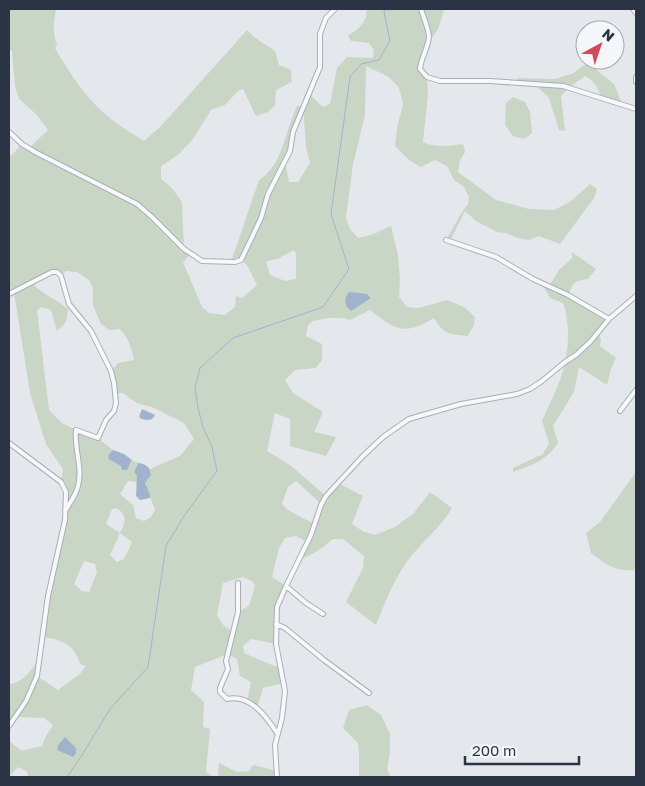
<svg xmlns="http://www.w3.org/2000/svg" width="645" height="786" font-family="'Golos Text',sans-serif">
<rect width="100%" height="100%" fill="#e4e7ec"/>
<path fill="#c9d6c5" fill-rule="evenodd" d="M 9,9 L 56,9 C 54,22 52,31 57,44 L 55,48 C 70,74 87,100 111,119 C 121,127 133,134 144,141 L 161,126 L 247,30 L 254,37 L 275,51 L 279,65 L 291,70 L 292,82 L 276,90 L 275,105 L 268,112 L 256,116 L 243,89 L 238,91 L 225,105 L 211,110 L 193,139 L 178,155 L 161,166 L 161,179 L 172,188 L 182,202 L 184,248 L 191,254 L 183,262 L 202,307 L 209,313 L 225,315 L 235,307 L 236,296 L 242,298 L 257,285 L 247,265 L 241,260 L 231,262 L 259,180 C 282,167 286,129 297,106 L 303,106 L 309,94 L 323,107 L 330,104 L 337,68 L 347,57 L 373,58 L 374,50 L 369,43 L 351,41 L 348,36 C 359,28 367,23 367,9 L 444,9 L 439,27 L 428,45 L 420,69 L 427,77 L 428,94 L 423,142 C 436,148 449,146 463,144 L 465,152 L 460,161 L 458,172 L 496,200 L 529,209 L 554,210 L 570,202 L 590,184 L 597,189 L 594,198 L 560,244 L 539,236 L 529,240 L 521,239 L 506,233 L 497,232 L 476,221 L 465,211 L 450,241 L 446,240 L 462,212 L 468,204 L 469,197 L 464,187 L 454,180 L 447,166 L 435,160 L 421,167 L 409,160 L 395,146 L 397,128 L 403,104 L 399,88 L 389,77 L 366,66 L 365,115 L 353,164 L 346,218 L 350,229 L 358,238 L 374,234 L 391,226 L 398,255 L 400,279 L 399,297 L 407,307 L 419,308 L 447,300 L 464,307 L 475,317 L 474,325 L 468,336 C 450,334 444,335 434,318 C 405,336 395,330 370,310 L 350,320 L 341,318 L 328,318 L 313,321 L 308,325 L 306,336 L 322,344 L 322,360 L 316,368 L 295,370 L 285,380 L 293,393 L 323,412 L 314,432 L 336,437 L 326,456 L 290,446 L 290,419 L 275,413 L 267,451 L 290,465 L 326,496 L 338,483 L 363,496 L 352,524 L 364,532 L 375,535 L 395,527 L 413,514 L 430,492 L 452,508 C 442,526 425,539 412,555 C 395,576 386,600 376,625 L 346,602 L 363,568 L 364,556 L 343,539 L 333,539 C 322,548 312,556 299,559 L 307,542 L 296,536 L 285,538 L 279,548 L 272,577 L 286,586 L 277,607 L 276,644 L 251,639 L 243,646 L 244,653 L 279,668 L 283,683 L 263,688 L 257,708 L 247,702 L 251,682 L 240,676 L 237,659 L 228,654 L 195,667 L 191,690 L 204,702 L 203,727 L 210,729 L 206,772 L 214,777 L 28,777 L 27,772 L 18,767 L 9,777 L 9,743 L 10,742 L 22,751 L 42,746 L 45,738 L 53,725 L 44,718 L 16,717 L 9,726 L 9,684 C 24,684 34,666 41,655 L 37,676 L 58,690 L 80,674 L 86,666 L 80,664 C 75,644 60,639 43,637 L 48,596 L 65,520 L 66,492 L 61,482 L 63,469 L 46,444 L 30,393 L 14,292 L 9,294 L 10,277 L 9,272 L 9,158 L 22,144 L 29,148 L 48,130 L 37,115 L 19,99 L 15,86 L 12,51 L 9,48 ZM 303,107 L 306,147 L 310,163 L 298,182 L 289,182 L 285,160 L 290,151 L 293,132 ZM 294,250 L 296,254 L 296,279 L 285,281 L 270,275 L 266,261 L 277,259 ZM 66,271 L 77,272 L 89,280 L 93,288 L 93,305 L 101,324 L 109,330 L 120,329 C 128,337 132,349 134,360 L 118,363 L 111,371 L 116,393 L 123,393 L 137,403 L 154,408 L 184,423 L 194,439 L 180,456 L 150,469 L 151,475 L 145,483 L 155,510 L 151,517 L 144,521 L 136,518 L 133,505 L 120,494 L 128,481 L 138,482 L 137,476 L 134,472 L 138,463 L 132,460 L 131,464 L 121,466 L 108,459 L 109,454 L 113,450 L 98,438 L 76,430 L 62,423 L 49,410 L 37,310 L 41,307 L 51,310 L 57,331 L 66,322 L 68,309 C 56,299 42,294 32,283 L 52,272 L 57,272 L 61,276 ZM 296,481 L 321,504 L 314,524 L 288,510 L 282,504 L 288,487 ZM 117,508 C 127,516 126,522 120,533 L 106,524 L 112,509 ZM 120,533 L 132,542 L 124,559 L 117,562 L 110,555 ZM 84,561 L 95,564 L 97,572 L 89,592 L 82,591 L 74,584 ZM 243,577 L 252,581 L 255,586 L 249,606 L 238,612 L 233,632 L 224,626 L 217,615 L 223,583 Z
M 584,65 L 592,66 L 614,84 L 623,106 L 601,99 C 600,89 594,81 585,76 L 568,88 L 561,96 L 565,131 L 559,130 L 549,98 L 535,85 L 513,82 L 518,78 L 554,79 L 572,74 Z
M 513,97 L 525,102 L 530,112 L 532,133 L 524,139 L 513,136 L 505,125 L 506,103 Z
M 572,252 L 596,269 L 588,279 C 574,281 574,282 568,295 L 609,319 L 598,332 L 601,340 L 600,346 L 616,358 L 611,369 L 607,385 L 579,367 L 574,392 L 553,426 L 558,443 C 547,460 531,466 513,472 L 513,468 L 543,454 L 549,443 L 542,421 C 546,411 551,402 555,392 C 567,367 573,330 563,303 L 550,298 L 541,282 L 549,286 L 559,270 L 572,258 Z
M 636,472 L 636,570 C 615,572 607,565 591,553 L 586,533 L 600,522 Z
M 367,705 L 381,715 L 390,734 L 390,753 L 387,769 L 391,777 L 359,777 L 359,755 L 358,743 L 343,728 L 349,710 Z
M 219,763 L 237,772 L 250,771 L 251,767 L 254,765 L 277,771 L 277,777 L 218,777 Z"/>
<path fill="#9fb4cc" d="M 349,292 L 367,294 L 371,298 L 351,311 L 346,306 C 345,300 345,297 349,292 Z
M 142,409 L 155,415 L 152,419 C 148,421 142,420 139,417 Z
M 113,450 L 124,454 L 132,460 L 127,470 L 122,470 L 121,466 L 108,459 L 109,454 Z
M 138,463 C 147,464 150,467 151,475 L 145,483 L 150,495 L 150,498 L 140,500 L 136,496 L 137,476 L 134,472 Z
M 65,737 L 76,748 L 76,753 L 73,757 L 57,750 L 58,745 Z"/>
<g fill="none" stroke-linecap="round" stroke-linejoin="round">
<path stroke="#9fb4cc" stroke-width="1" d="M 67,777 L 82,755 L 110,709 L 148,667 L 166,546 L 184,516 L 217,471 L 212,447 L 203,427 L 198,408 L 195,388 L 200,368 L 233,338 L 323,307 L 349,269 L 331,214 L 350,77 L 361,64 L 379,60 L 390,41 L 384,12 L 385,9"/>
<g stroke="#a9aeb7" stroke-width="6">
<path id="minor" d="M 421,9 C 423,16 429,30 429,37 C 428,48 421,58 420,69 L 427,77 L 440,81 L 490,81 L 563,86 L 636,109
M 633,9 L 636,13
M 636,77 L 636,82
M 9,132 L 22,144 L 35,152 L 137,204 L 152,217 L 184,249 L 202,261 L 235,262 L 241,260 L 244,254 L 261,218 L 268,194 L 290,151 L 293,132 L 320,67 L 320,34 L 326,18 L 335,9
M 446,240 L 496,257 L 533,279 L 568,295 L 609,319
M 9,294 L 52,272 L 57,272 L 61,276 L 69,304 L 91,331 L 111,371 L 114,383 L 116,403 L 114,411 L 106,420 L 98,438 L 76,430 C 74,449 83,468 78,486 C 76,495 70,503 65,511
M 620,411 L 636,390
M 9,443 L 61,482 L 66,492 L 65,520 L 48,596 L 37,676 L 26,701 L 9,726
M 238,583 L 238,612 L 226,661 L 228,669 L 220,688 L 220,692 L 227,699 C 250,694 266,716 277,733
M 286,586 L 306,603 L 323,614
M 276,624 L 285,628 L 324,660 L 369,693
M 277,777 L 275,745 L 282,718 L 285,691 L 276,644 L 277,607 L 286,586 L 311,535 L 321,505 L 326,496 L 362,457 L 383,437 L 409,419 L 461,404 L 517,394 L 530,389 L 542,381 L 565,362 L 576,355 L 590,342 L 609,319 L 636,296"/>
</g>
<use href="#minor" stroke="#f7f8fa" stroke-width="4"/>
</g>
<rect width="645" height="786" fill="none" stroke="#2b3445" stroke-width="20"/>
<g transform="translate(600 45) rotate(40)"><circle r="24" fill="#f4f6f9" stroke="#a4a8b1"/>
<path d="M0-4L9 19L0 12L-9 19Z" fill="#d1495b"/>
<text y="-8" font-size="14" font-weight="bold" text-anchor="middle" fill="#2b3445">N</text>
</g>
<path d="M465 756v8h114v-8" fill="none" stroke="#2b3445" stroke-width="2.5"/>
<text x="472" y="756" font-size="15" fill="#2b3445" stroke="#f4f6f9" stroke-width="4" paint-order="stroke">200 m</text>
</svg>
